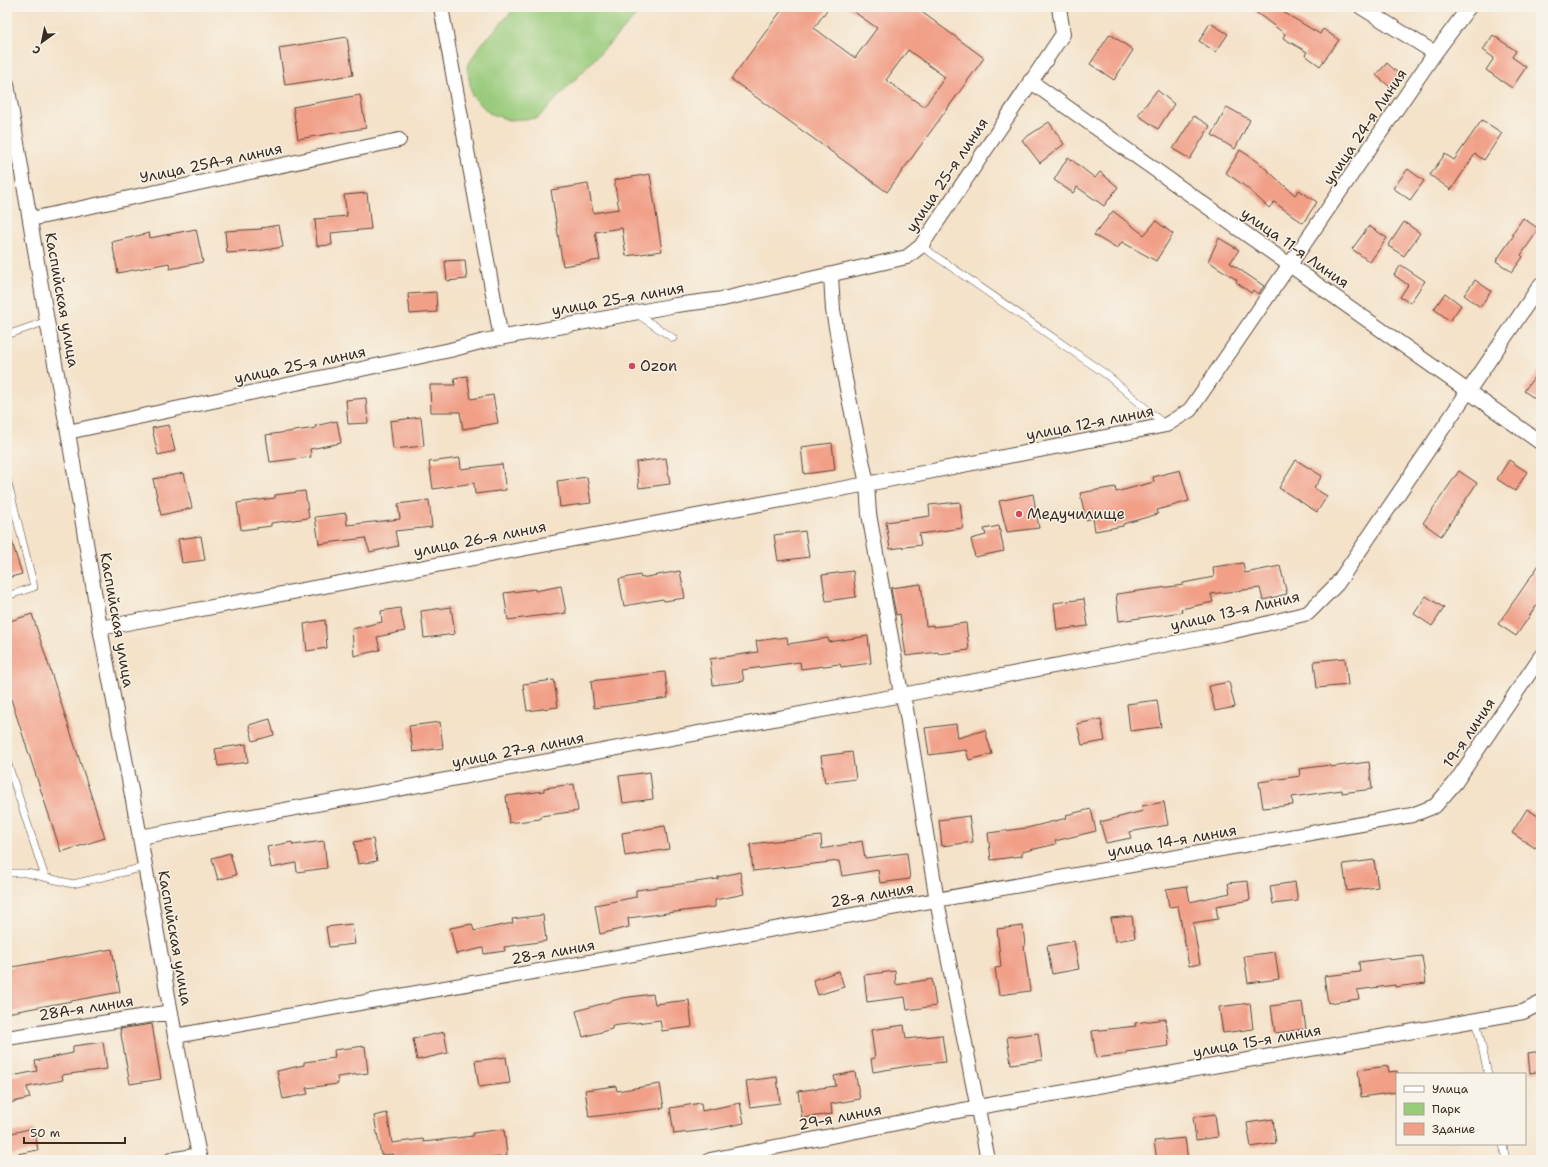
<svg xmlns="http://www.w3.org/2000/svg" width="1548" height="1167" font-family="'Shantell Sans',sans-serif">
<rect width="100%" height="100%" fill="#f7f3e8"/>
<filter id="ink" filterUnits="userSpaceOnUse"><feTurbulence type="fractalNoise" baseFrequency=".025" numOctaves="2"/><feDisplacementMap in="SourceGraphic" scale="8" xChannelSelector="R" yChannelSelector="G"/><feConvolveMatrix kernelMatrix="1 2 1 2 8 2 1 2 1" color-interpolation-filters="sRGB"/></filter>
<filter id="wash" filterUnits="userSpaceOnUse"><feTurbulence type="fractalNoise" baseFrequency=".012" numOctaves="4" result="noise"/><feDisplacementMap in="SourceGraphic" scale="16" xChannelSelector="R" yChannelSelector="G"/><feGaussianBlur stdDeviation="0.9" result="paint"/><feColorMatrix in="noise" values="0 0 0 0 0 0 0 0 0 0 0 0 0 0 0 0 0 1.4 0 .05"/><feComposite in="paint" operator="in"/></filter>
<g filter="url(#wash)">
<rect width="100%" height="100%" fill="#f4e2c9"/>
<path fill="#9acb7b" stroke="#6a7a4c" d="M 516,7 L 637,7 L 636,16 L 538,118 L 509,120 L 489,113 L 472,96 L 467,67 L 479,47 Z"/>
<g id="blocks">
<path fill="#f19f87" fill-rule="evenodd" d="M 784,7 L 829,7 L 814,28 L 855,58 L 877,28 L 847,7 L 915,7 L 984,58 L 887,192 L 731,79 ZM 908,50 L 945,77 L 924,107 L 886,80 Z
M 1249,7 L 1287,7 L 1283,12 L 1320,34 L 1323,29 L 1339,40 L 1320,66 L 1305,55 L 1307,52 L 1283,38 L 1285,34 Z
M 1210,23 L 1228,34 L 1216,52 L 1199,41 Z
M 1110,34 L 1133,50 L 1114,80 L 1090,64 Z
M 1493,35 L 1516,51 L 1512,57 L 1526,67 L 1512,88 L 1486,70 L 1494,58 L 1483,50 Z
M 347,37 L 353,75 L 285,85 L 279,48 Z
M 1387,63 L 1400,75 L 1390,87 L 1376,75 Z
M 1157,90 L 1174,104 L 1158,129 L 1138,115 Z
M 360,95 L 366,128 L 298,139 L 293,107 Z
M 1227,107 L 1250,120 L 1235,149 L 1212,135 Z
M 1194,116 L 1210,126 L 1190,159 L 1173,149 Z
M 1482,120 L 1502,133 L 1484,160 L 1475,154 L 1451,190 L 1430,175 L 1445,154 L 1454,160 Z
M 1049,122 L 1064,144 L 1040,163 L 1022,140 Z
M 1240,150 L 1257,161 L 1295,195 L 1299,190 L 1317,202 L 1303,223 L 1274,202 L 1269,208 L 1246,187 L 1226,173 Z
M 1068,157 L 1095,178 L 1100,172 L 1118,187 L 1104,206 L 1077,187 L 1073,193 L 1054,180 Z
M 1408,169 L 1424,181 L 1410,200 L 1393,188 Z
M 650,174 L 662,251 L 626,256 L 622,228 L 595,232 L 600,260 L 563,266 L 551,190 L 588,184 L 593,213 L 619,209 L 614,180 Z
M 367,193 L 371,229 L 331,233 L 332,245 L 317,246 L 315,219 L 347,216 L 344,195 Z
M 1113,211 L 1144,235 L 1156,221 L 1173,234 L 1156,261 L 1122,242 L 1117,249 L 1094,235 Z
M 1523,218 L 1539,229 L 1521,255 L 1523,257 L 1512,272 L 1496,261 L 1514,235 L 1512,234 Z
M 1404,222 L 1420,233 L 1404,256 L 1388,246 Z
M 279,225 L 283,247 L 258,251 L 227,253 L 225,231 L 262,229 L 261,228 Z
M 1369,226 L 1387,238 L 1370,262 L 1352,249 Z
M 196,229 L 203,262 L 170,269 L 169,263 L 118,273 L 112,242 L 149,233 L 150,238 Z
M 1219,238 L 1239,250 L 1230,263 L 1264,286 L 1258,294 L 1253,290 L 1251,293 L 1236,282 L 1237,280 L 1208,261 Z
M 465,260 L 467,279 L 447,281 L 445,261 Z
M 1401,265 L 1425,281 L 1410,303 L 1400,297 L 1408,285 L 1394,275 Z
M 1475,280 L 1491,291 L 1480,307 L 1464,295 Z
M 436,292 L 437,312 L 410,314 L 408,294 Z
M 1445,293 L 1461,305 L 1450,321 L 1434,309 Z
M 1541,368 L 1541,403 L 1524,391 Z
M 467,376 L 471,399 L 493,395 L 498,423 L 463,429 L 460,412 L 431,412 L 430,385 L 455,385 L 454,378 Z
M 366,398 L 368,423 L 348,424 L 346,400 Z
M 421,417 L 424,446 L 393,449 L 390,421 Z
M 337,421 L 341,443 L 310,449 L 311,457 L 270,462 L 266,435 L 316,428 L 315,426 Z
M 169,425 L 175,451 L 158,455 L 152,428 Z
M 832,443 L 835,470 L 804,474 L 801,447 Z
M 460,458 L 461,469 L 502,464 L 506,490 L 475,494 L 474,483 L 433,489 L 429,462 Z
M 666,458 L 670,484 L 639,488 L 636,462 Z
M 1296,460 L 1322,476 L 1314,488 L 1327,496 L 1317,512 L 1279,488 Z
M 1509,460 L 1527,472 L 1515,491 L 1497,479 Z
M 1180,470 L 1189,501 L 1157,510 L 1158,514 L 1123,524 L 1123,526 L 1095,531 L 1093,518 L 1086,520 L 1080,493 L 1115,487 L 1116,492 L 1154,482 L 1153,477 Z
M 1459,471 L 1477,483 L 1441,536 L 1423,523 Z
M 184,473 L 192,508 L 161,515 L 153,479 Z
M 587,477 L 591,503 L 560,507 L 557,481 Z
M 305,491 L 309,518 L 271,523 L 271,526 L 241,530 L 237,503 L 275,498 L 275,495 Z
M 1033,494 L 1039,528 L 1007,532 L 999,501 Z
M 429,500 L 432,527 L 395,531 L 398,546 L 370,552 L 365,538 L 319,544 L 315,517 L 346,513 L 347,525 L 400,519 L 398,504 Z
M 960,502 L 963,528 L 919,534 L 921,545 L 890,549 L 886,522 L 930,516 L 929,505 Z
M 999,526 L 1004,551 L 975,557 L 971,539 L 986,535 L 984,529 Z
M 805,531 L 809,557 L 778,561 L 774,535 Z
M 7,533 L 9,533 L 22,574 L 7,578 Z
M 201,536 L 205,560 L 182,563 L 178,539 Z
M 1541,562 L 1541,599 L 1516,636 L 1498,624 Z
M 1243,563 L 1245,573 L 1280,566 L 1287,594 L 1263,600 L 1260,588 L 1211,594 L 1213,602 L 1181,609 L 1182,612 L 1119,621 L 1116,594 L 1183,585 L 1183,583 L 1214,577 L 1213,567 Z
M 680,571 L 685,598 L 664,601 L 663,599 L 624,606 L 619,579 L 640,575 L 641,578 Z
M 853,571 L 856,597 L 826,601 L 822,575 Z
M 921,584 L 926,626 L 933,625 L 933,627 L 966,623 L 969,650 L 939,654 L 938,652 L 906,656 L 900,614 L 896,615 L 891,588 Z
M 561,586 L 566,613 L 545,616 L 545,615 L 508,620 L 504,593 L 535,589 L 535,591 Z
M 1426,596 L 1444,608 L 1432,626 L 1414,614 Z
M 1084,599 L 1088,626 L 1057,630 L 1054,603 Z
M 451,607 L 455,634 L 424,638 L 421,611 Z
M 400,608 L 405,631 L 377,637 L 380,650 L 354,656 L 352,629 L 382,622 L 381,611 Z
M 32,614 L 105,838 L 61,852 L 7,687 L 7,622 Z
M 325,620 L 327,648 L 307,651 L 304,624 Z
M 868,636 L 871,663 L 841,667 L 840,664 L 801,669 L 800,662 L 742,670 L 744,681 L 713,685 L 710,659 L 758,652 L 756,641 L 787,637 L 788,644 L 828,638 L 829,642 Z
M 1345,658 L 1348,685 L 1317,688 L 1314,661 Z
M 665,672 L 668,698 L 594,708 L 591,681 Z
M 554,680 L 558,707 L 527,711 L 523,684 Z
M 1229,682 L 1235,707 L 1215,711 L 1209,686 Z
M 1157,700 L 1161,727 L 1130,731 L 1127,704 Z
M 270,719 L 274,735 L 253,741 L 249,725 Z
M 1101,719 L 1105,741 L 1082,745 L 1077,724 Z
M 440,722 L 443,748 L 413,752 L 409,726 Z
M 956,724 L 958,738 L 985,730 L 992,754 L 969,760 L 966,750 L 929,755 L 925,728 Z
M 246,744 L 248,762 L 218,766 L 215,749 Z
M 852,752 L 856,779 L 825,783 L 821,756 Z
M 1369,762 L 1372,789 L 1342,793 L 1342,790 L 1292,797 L 1293,805 L 1263,808 L 1259,782 L 1300,776 L 1299,769 L 1330,765 L 1330,767 Z
M 650,772 L 653,799 L 623,803 L 619,776 Z
M 574,784 L 578,811 L 540,816 L 540,819 L 509,823 L 506,796 L 544,791 L 544,788 Z
M 1164,802 L 1168,825 L 1129,832 L 1131,838 L 1106,843 L 1100,822 L 1143,811 L 1142,806 Z
M 1091,809 L 1096,831 L 1055,841 L 1056,844 L 1022,852 L 1022,856 L 991,860 L 988,833 L 1027,828 L 1067,818 L 1066,815 Z
M 1527,809 L 1541,818 L 1541,839 L 1535,848 L 1512,833 Z
M 969,816 L 973,842 L 942,846 L 939,820 Z
M 665,826 L 669,849 L 625,856 L 622,833 Z
M 821,836 L 822,849 L 862,841 L 865,858 L 907,853 L 910,879 L 880,883 L 878,870 L 842,876 L 839,861 L 753,871 L 750,844 Z
M 373,839 L 377,861 L 358,864 L 354,842 Z
M 324,841 L 327,868 L 297,872 L 296,863 L 271,868 L 267,847 L 292,842 L 293,845 Z
M 230,853 L 236,875 L 218,880 L 212,858 Z
M 1374,860 L 1378,887 L 1347,891 L 1343,864 Z
M 740,872 L 744,894 L 715,900 L 715,907 L 628,918 L 629,927 L 600,934 L 595,905 L 636,897 L 636,890 L 718,879 L 718,877 Z
M 1248,881 L 1250,900 L 1216,906 L 1218,919 L 1193,923 L 1200,964 L 1189,966 L 1178,906 L 1169,907 L 1166,889 L 1187,886 L 1190,902 L 1230,893 L 1228,883 Z
M 1295,882 L 1298,901 L 1273,904 L 1270,886 Z
M 543,915 L 546,941 L 504,947 L 505,951 L 484,954 L 483,948 L 456,954 L 450,928 L 472,924 L 474,931 L 513,923 L 512,919 Z
M 1132,916 L 1135,938 L 1115,941 L 1111,918 Z
M 352,924 L 355,944 L 329,947 L 326,927 Z
M 1023,926 L 1025,946 L 1024,946 L 1030,991 L 999,995 L 995,968 L 1001,967 L 997,929 Z
M 1074,941 L 1079,969 L 1052,974 L 1047,946 Z
M 112,949 L 120,992 L 7,1013 L 7,968 Z
M 1275,952 L 1279,979 L 1248,983 L 1244,956 Z
M 1422,956 L 1426,983 L 1395,987 L 1395,985 L 1357,990 L 1359,999 L 1328,1003 L 1324,976 L 1360,972 L 1359,962 L 1389,958 L 1389,960 Z
M 839,971 L 844,987 L 818,995 L 813,980 Z
M 895,971 L 896,985 L 932,979 L 936,1006 L 907,1010 L 905,997 L 867,1002 L 864,975 Z
M 653,994 L 655,1004 L 689,1000 L 692,1027 L 662,1031 L 660,1020 L 612,1026 L 612,1029 L 583,1037 L 576,1011 L 622,998 Z
M 1302,1002 L 1306,1029 L 1275,1033 L 1271,1006 Z
M 1250,1003 L 1253,1029 L 1223,1033 L 1219,1007 Z
M 1166,1019 L 1169,1046 L 1126,1052 L 1127,1054 L 1096,1058 L 1092,1031 L 1136,1026 L 1135,1023 Z
M 152,1024 L 161,1079 L 130,1084 L 120,1029 Z
M 904,1025 L 906,1039 L 942,1035 L 946,1062 L 915,1065 L 873,1072 L 871,1059 L 875,1058 L 871,1030 Z
M 444,1032 L 448,1053 L 417,1060 L 413,1039 Z
M 1038,1033 L 1042,1060 L 1011,1064 L 1007,1037 Z
M 103,1042 L 107,1069 L 62,1075 L 63,1080 L 27,1087 L 30,1098 L 9,1103 L 7,1093 L 7,1077 L 37,1071 L 35,1061 L 73,1053 L 73,1046 Z
M 365,1046 L 368,1073 L 337,1077 L 338,1084 L 306,1088 L 308,1094 L 283,1099 L 277,1071 L 304,1065 L 304,1062 L 335,1058 L 334,1050 Z
M 1541,1051 L 1541,1071 L 1530,1073 L 1528,1053 Z
M 506,1057 L 510,1083 L 479,1087 L 475,1061 Z
M 1388,1066 L 1389,1072 L 1397,1071 L 1397,1092 L 1361,1097 L 1358,1070 Z
M 855,1072 L 860,1099 L 831,1104 L 832,1114 L 802,1118 L 798,1091 L 836,1086 L 834,1076 Z
M 777,1077 L 780,1103 L 750,1107 L 746,1081 Z
M 660,1084 L 664,1108 L 589,1117 L 585,1090 L 616,1086 L 617,1091 Z
M 701,1103 L 702,1111 L 740,1103 L 744,1123 L 715,1129 L 674,1134 L 670,1108 Z
M 387,1113 L 392,1143 L 423,1139 L 424,1142 L 473,1136 L 473,1133 L 504,1129 L 507,1156 L 477,1160 L 395,1160 L 394,1154 L 381,1155 L 374,1116 Z
M 1215,1114 L 1218,1137 L 1196,1140 L 1193,1117 Z
M 1273,1119 L 1276,1143 L 1251,1147 L 1247,1123 Z
M 34,1128 L 38,1150 L 7,1156 L 7,1134 Z
M 1185,1138 L 1188,1160 L 1157,1160 L 1154,1141 Z"/>
</g>
</g>
<g filter="url(#ink)">
<use href="#blocks" fill-opacity="0" stroke="#574638" stroke-width="1"/>
<g fill="none" stroke-linecap="round" stroke-linejoin="round">
<g stroke="#574638" stroke-width="8">
<path id="service" d="M 921,246 L 1107,375 L 1165,425
M 637,314 L 673,338
M 7,335 L 47,321
M 7,479 L 34,587 L 7,596
M 7,761 L 45,877
M 7,873 L 27,873 L 73,884 L 145,867
M 1476,1020 L 1488,1074
M 1503,1144 L 1506,1160"/>
</g>
<g stroke="#574638" stroke-width="16">
<path id="minor" d="M 441,7 L 501,338
M 1361,7 L 1435,53
M 1030,81 L 1541,443
M 7,84 L 47,321 L 68,432 L 100,628 L 140,837 L 175,1036 L 200,1160
M 31,219 L 399,140
M 831,275 L 833,310 L 845,379 L 867,484 L 869,514 L 900,688 L 906,709 L 937,901 L 988,1160
M 68,432 L 450,350 L 484,341 L 676,305 L 723,299 L 907,257 L 921,246 L 1063,34 L 1059,7
M 100,628 L 867,484 L 1166,425 L 1190,410 L 1435,53 L 1469,7
M 140,837 L 902,695 L 1221,634 L 1261,625 L 1308,613 L 1337,584 L 1541,284
M 175,1036 L 1412,815 L 1435,806 L 1455,783 L 1541,656
M 7,1038 L 171,1012
M 171,1160 L 199,1155
M 710,1160 L 978,1107 L 1523,1012 L 1541,1003"/>
</g>
<use href="#service" stroke="#fff" stroke-width="7"/>
<use href="#minor" stroke="#fff" stroke-width="14"/>
</g>
</g>
<g fill="#d1495b" stroke="#f7f3e8" stroke-width="1.5">
<circle cx="632" cy="366" r="4"/>
<circle cx="1019" cy="514" r="4"/>
</g>
<g text-anchor="middle" dominant-baseline="central" stroke-width="3" stroke-linejoin="round" paint-order="stroke">
<g font-size="15" fill="#3b2a1e" stroke="#f7f3e8">
<text transform="translate(1365 127) rotate(-56)">улица 24-я Линия</text>
<text transform="translate(211 163) rotate(-12)">Улица 25А-я линия</text>
<text transform="translate(947 175) rotate(-56)">улица 25-я линия</text>
<text transform="translate(1295 248) rotate(35)">улица 11-я Линия</text>
<text transform="translate(618 299) rotate(-10)">улица 25-я линия</text>
<text transform="translate(62 300) rotate(80)">Каспийская улица</text>
<text transform="translate(300 365) rotate(-12)">улица 25-я линия</text>
<text transform="translate(1090 423) rotate(-11)">улица 12-я линия</text>
<text transform="translate(480 539) rotate(-11)">улица 26-я линия</text>
<text transform="translate(1235 611) rotate(-13)">улица 13-я Линия</text>
<text transform="translate(117 620) rotate(80)">Каспийская улица</text>
<text transform="translate(1469 733) rotate(-56)">19-я линия</text>
<text transform="translate(518 750) rotate(-11)">улица 27-я линия</text>
<text transform="translate(1172 841) rotate(-10)">улица 14-я линия</text>
<text transform="translate(872 895) rotate(-10)">28-я линия</text>
<text transform="translate(175 938) rotate(80)">Каспийская улица</text>
<text transform="translate(553 952) rotate(-10)">28-я линия</text>
<text transform="translate(86 1008) rotate(-9)">28А-я линия</text>
<text transform="translate(1257 1041) rotate(-10)">улица 15-я линия</text>
<text transform="translate(840 1117) rotate(-11)">29-я линия</text>
</g>
<g font-size="15" fill="#3b2a1e" stroke="#f7f3e8" text-anchor="start">
<text x="640" y="366">Ozon</text>
<text x="1027" y="514">Медучилище</text>
</g>
</g>
<rect width="1548" height="1167" fill="none" stroke="#f7f3e8" stroke-width="24"/>
<rect x="1396" y="1073" width="130" height="72" fill="#f7f3e8" stroke="#aca397"/>
<rect x="1404" y="1086" width="20" height="6" fill="#ffffff" stroke="#aca397"/>
<text x="1432" y="1093" font-size="12" fill="#3b2a1e">Улица</text>
<rect x="1404" y="1103" width="20" height="12" fill="#9acb7b" stroke="#aca397"/>
<text x="1432" y="1113" font-size="12" fill="#3b2a1e">Парк</text>
<rect x="1404" y="1123" width="20" height="12" fill="#f19f87" stroke="#aca397"/>
<text x="1432" y="1133" font-size="12" fill="#3b2a1e">Здание</text>
<g transform="translate(42 42) rotate(213)" stroke="#f7f3e8" stroke-width="3" paint-order="stroke">
<path d="M0-3L7 15L0 10L-7 15Z" fill="#3b2a1e"/>
<text y="-6" font-size="11" font-weight="bold" text-anchor="middle" fill="#3b2a1e">С</text>
</g>
<path d="M24 1137v6h101v-6" fill="none" stroke="#3b2a1e" stroke-width="2"/>
<text x="30" y="1137" font-size="12" fill="#3b2a1e" stroke="#f7f3e8" stroke-width="3" paint-order="stroke">50 m</text>
</svg>
